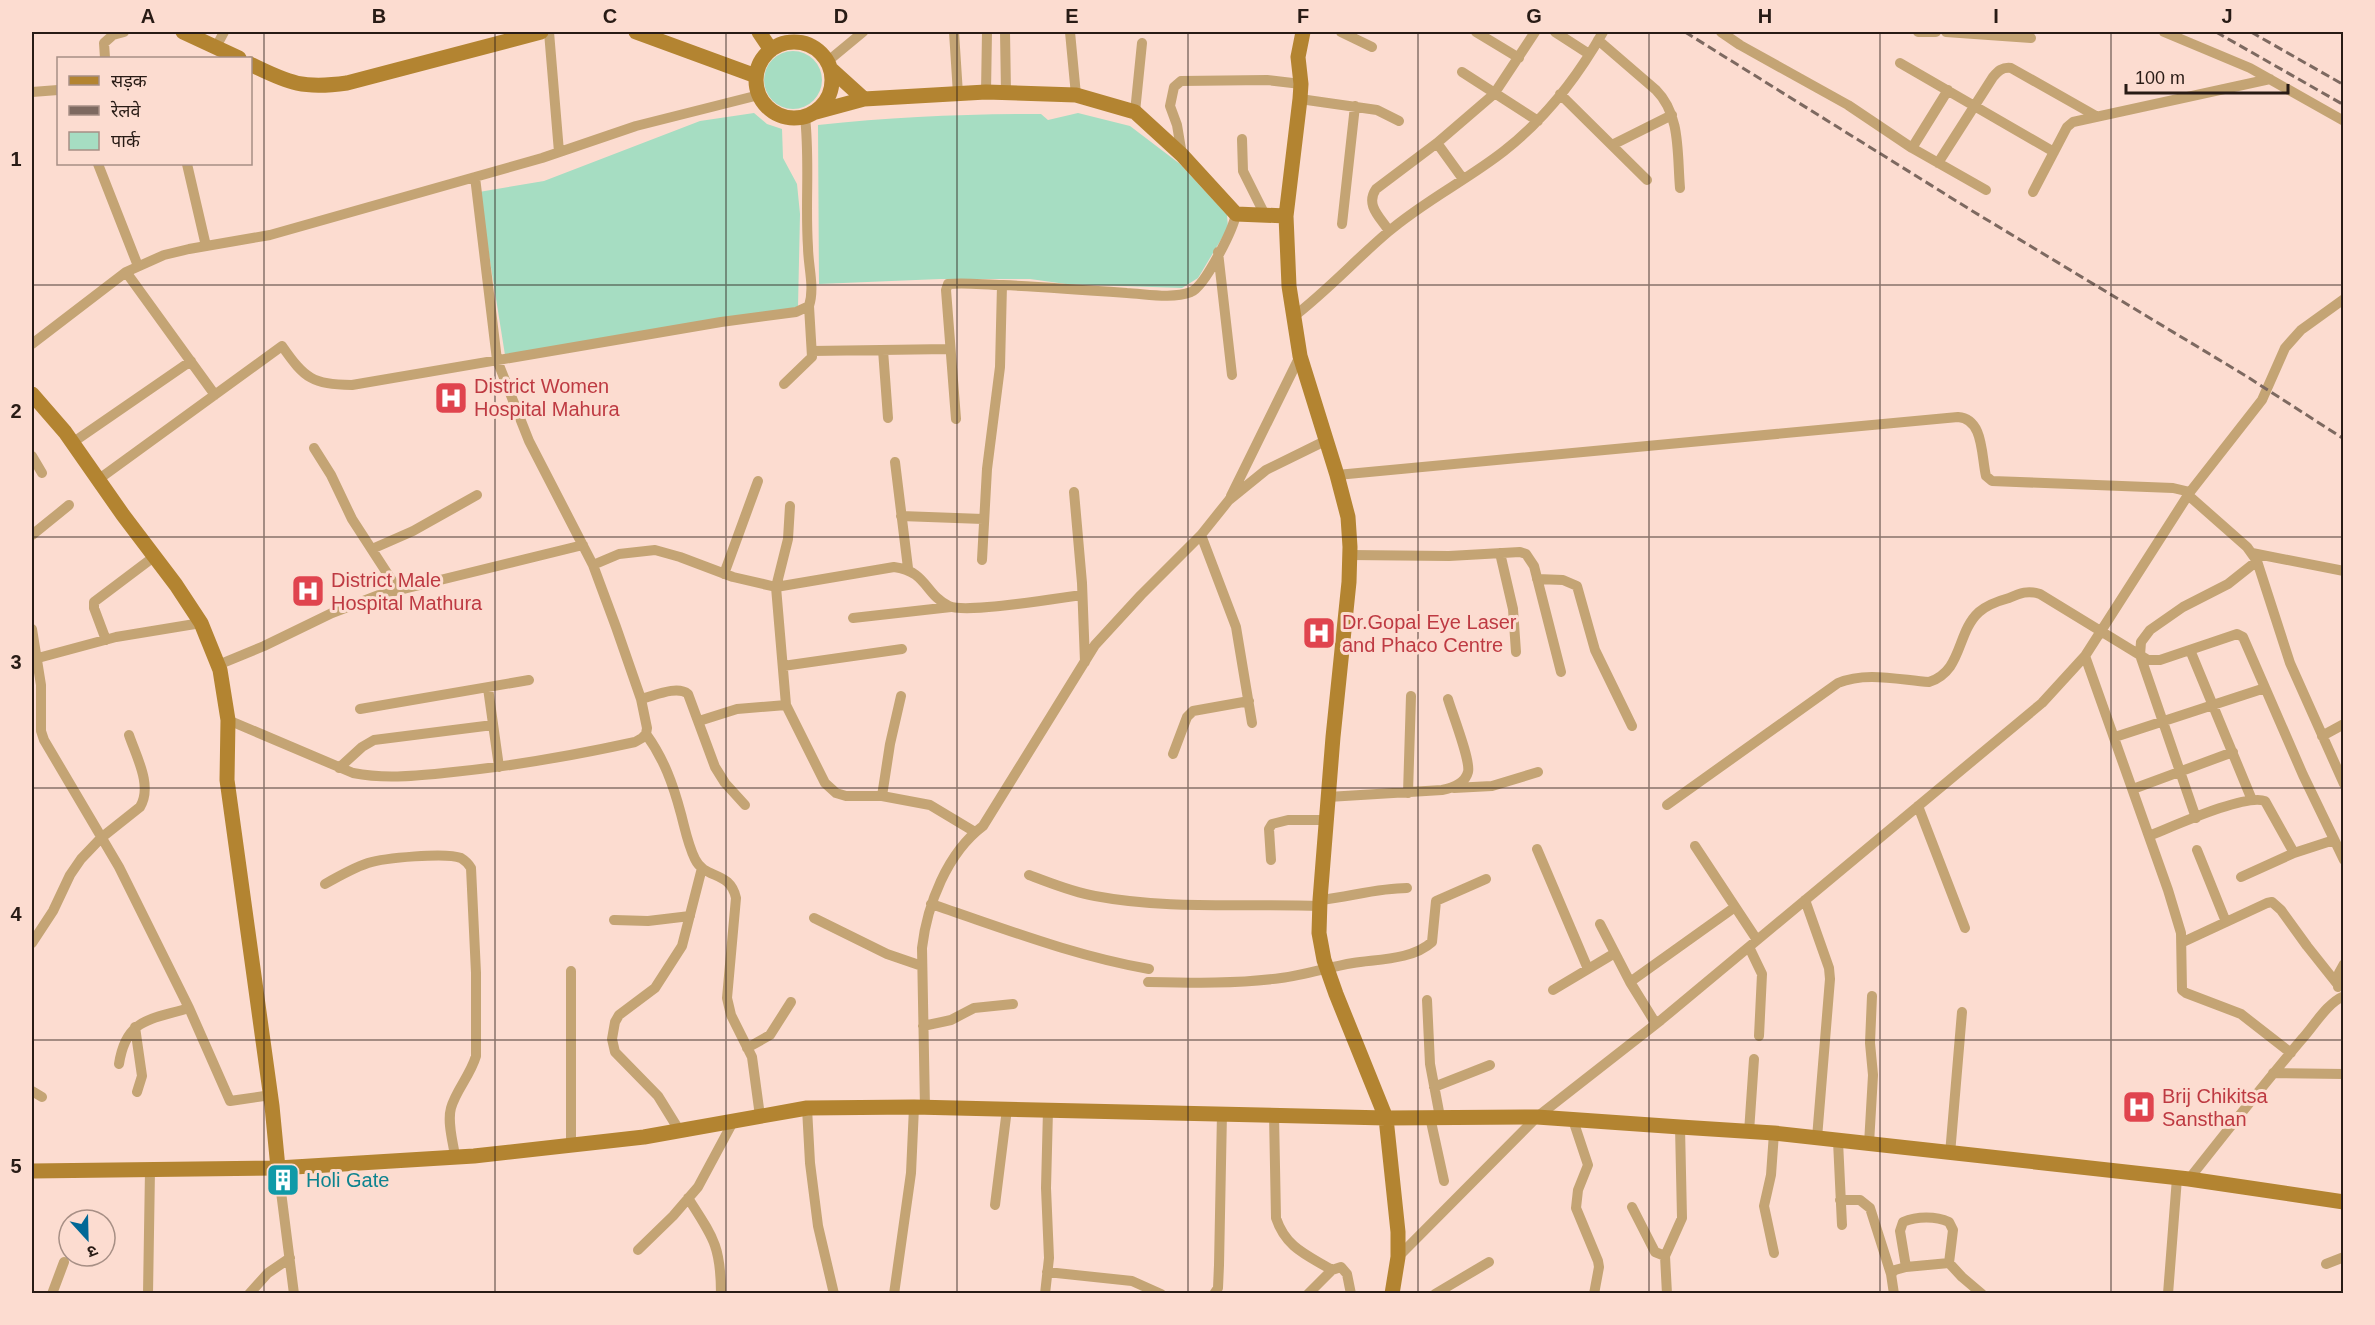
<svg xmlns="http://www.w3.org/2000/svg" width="2375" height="1325" font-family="Arial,'Noto Sans Devanagari',sans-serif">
<rect width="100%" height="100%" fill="#fcdcd0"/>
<path fill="#a6ddc2" d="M764 80a29 29 0 1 1 58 0a29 29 0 1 1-58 0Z
M 754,113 L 767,124 L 782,129 L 783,158 L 797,184 L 800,214 L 798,307 L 505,355 L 479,192 L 544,181 L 700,121 Z
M 1078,113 L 1130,126 L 1180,164 L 1227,215 L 1228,228 L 1198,278 L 1182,288 L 1066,284 L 1030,279 L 940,279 L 819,284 L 818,125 C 892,117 966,114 1041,114 L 1048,120 Z"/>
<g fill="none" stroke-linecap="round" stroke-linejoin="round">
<path stroke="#c4a474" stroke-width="10" d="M 549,32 L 559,152
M 954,32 L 958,94
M 1005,32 L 1006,92
M 1070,32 L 1076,95
M 1341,32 L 1372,47
M 1476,32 L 1519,58
M 1555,32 L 1589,54
M 1721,32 L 1740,45 L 1848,105 L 1912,148 L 1986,190
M 1918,32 L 1936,32
M 1946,32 L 2031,38
M 2164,32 L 2250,68 L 2344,121
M 1598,40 L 1656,90 C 1681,115 1677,154 1680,188
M 216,47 L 224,32
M 105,58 L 104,43 L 113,35 L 124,32
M 828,61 L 863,32
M 1900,63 L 2054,152
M 1462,72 L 1538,121
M 32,92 L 58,90
M 986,92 L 987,32
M 1560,94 L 1647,180
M 1300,99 L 1377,110 L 1399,121
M 1135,112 L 1142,43
M 1242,139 L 1243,171 L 1265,215
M 1437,143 L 1463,179
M 1612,145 L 1672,115
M 1912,148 L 1948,90
M 1182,155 L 1177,125 L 1170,106 L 1174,87 L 1181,81 L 1267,80 L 1301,84
M 1938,163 L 1993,77 C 1998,71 2002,67 2011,68 L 2096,116
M 98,164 L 138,266
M 187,164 L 206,246
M 2033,192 L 2067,127 L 2073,122 L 2270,79
M 1342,224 L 1355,106
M 1389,231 C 1380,217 1365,205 1376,189 L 1437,143 L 1494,94 L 1535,32
M 1218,252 L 1232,375
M 126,272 L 215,395
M 1293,317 C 1327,291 1355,260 1388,232 C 1424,201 1467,180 1504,151 C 1545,119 1578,76 1603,32
M 32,344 L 126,272 L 164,255 L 189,249 L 270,235 L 475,177
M 883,350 L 888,418
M 812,351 L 949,349
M 784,384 L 812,357 L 809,306
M 956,419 L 946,290 L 948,284 C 966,282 985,285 1003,285 C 1045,287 1086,290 1127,293 C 1147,294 1172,299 1191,292 C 1205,286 1233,230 1236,214
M 72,443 L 191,361
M 314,448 L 331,475 L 352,519 L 398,590
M 32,456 L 42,473
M 895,462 L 908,568
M 1337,475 L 1958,417 C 1984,419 1981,455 1986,476 L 1992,481 L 2173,488 L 2190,492
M 99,479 L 282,346 C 305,379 312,384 352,385 L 721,322 L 796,312 L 809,306 C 815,287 808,266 808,247 C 805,203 810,161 805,117
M 1074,492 L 1082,583 L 1085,662
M 2188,495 L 2247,547 L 2257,561 L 2290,663 L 2344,784
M 1231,496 L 1300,356
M 790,506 L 788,539 L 776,587 L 786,705 L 825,783 L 836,793 L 846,796 L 882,796 L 930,805 L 975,832
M 901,516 L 983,519
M 32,535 L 69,505
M 1201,535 L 1236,627 L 1252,723
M 372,549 L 413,531 L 477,495
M 1500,553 L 1513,609 L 1516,652
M 2252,553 L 2344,571
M 1350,555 L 1449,556 L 1520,552 L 1526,554 L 1534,566 L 1561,672
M 982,560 L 987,469 L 1000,367 L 1002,285
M 593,565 L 619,554 L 655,550 L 680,557 L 733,577 L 776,587 L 894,567 C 927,571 925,595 949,606 C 966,614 1058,598 1082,595
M 724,574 L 758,481
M 1537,579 L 1563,580 L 1577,586 L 1595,650 L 1632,726
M 853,618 L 951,607
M 32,629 L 41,685 L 41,731 L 44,740 L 119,867 L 189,1008 L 230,1101 L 271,1095
M 106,640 L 94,608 L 94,602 L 155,556
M 2190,650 L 2252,800
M 2085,656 L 2168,890 L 2181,933 L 2182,990 L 2186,993 L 2241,1014 L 2291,1053
M 38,658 L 116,637 L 201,623
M 218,665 L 264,646 L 332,613 L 379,595 L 583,545
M 783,666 L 902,649
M 488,688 L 499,767
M 641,699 C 654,696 677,685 688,694 L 715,767 L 725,783 L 745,805
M 360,709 L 529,680
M 228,720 L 353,773 C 384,779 413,776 444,773 C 509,767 571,756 635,742 L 642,738 L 646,734 L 647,728 L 641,699 L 616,627 L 593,565 L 529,441 L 497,360 L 475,177 L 542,158 L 636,126 L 759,95
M 699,721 L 737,709 L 786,705
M 646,734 C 664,759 673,784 681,814 C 685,829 688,845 695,859 C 705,880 730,870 736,898 L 727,998 L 731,1015 L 752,1057 L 760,1116
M 2322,736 L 2344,724
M 2115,737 L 2265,688
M 1173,754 L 1187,717 L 1193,711 L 1249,701
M 339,768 L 362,747 L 374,740 L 493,725
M 1454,788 L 1492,786 L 1538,772
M 2133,789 L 2233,752
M 1408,793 L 1411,696
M 882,796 L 890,744 L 901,696
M 1328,797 L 1442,790 C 1452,788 1465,784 1468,772 C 1471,761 1452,713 1448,699
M 1667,805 L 1838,683 C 1866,671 1900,680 1929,682 C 1963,671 1956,633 1979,612 C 1987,605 1998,601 2009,598 C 2020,593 2028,590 2040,594 L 2148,660 L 2160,660 L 2237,634 L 2243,637 L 2303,775 L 2344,860
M 1918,806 L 1965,928
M 2196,818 L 2140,655 L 2141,642 L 2150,630 L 2183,607 L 2228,584 L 2257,561
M 2149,836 C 2172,827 2246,793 2265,801 L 2294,853
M 1695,846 L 1757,940
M 1537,849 L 1588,969
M 2197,850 L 2226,922
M 1271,860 L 1269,829 L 1272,824 L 1288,820 L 1326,820
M 1029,875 C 1051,883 1072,892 1095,896 C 1169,910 1245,903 1320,906
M 2241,877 L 2294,853 L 2334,840
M 325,884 C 339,876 353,868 368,863 C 384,858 446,852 461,858 C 466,861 468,863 471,868 L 476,973 L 476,1056 C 470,1076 456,1090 451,1108 C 447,1122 453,1142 455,1156
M 1320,900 C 1349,897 1378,888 1407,888
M 1805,900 L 1829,968 L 1830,979 L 1817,1138
M 931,904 C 1003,928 1074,956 1149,969
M 814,918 L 887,954 L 922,966
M 614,920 L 648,921 L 690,916
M 1600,924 L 1630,982 L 1656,1024
M 2183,942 L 2267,903 L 2272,902 L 2281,910 L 2307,946 L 2338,985
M 32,943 L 53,911 L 70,875 L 81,859 L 101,838 L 140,807 C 153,786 136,756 129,735
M 1749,947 L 1762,974 L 1759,1036
M 571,971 L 571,1146
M 1148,982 C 1193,983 1236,984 1281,978 C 1305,975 1329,967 1353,963 C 1378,959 1412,960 1432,942 L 1436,901 L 1486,879
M 1630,982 L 1735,907
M 2338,987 L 2339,973 L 2344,964
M 1553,990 L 1615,953
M 1427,1000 L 1430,1064 L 1440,1117
M 923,1026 L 951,1020 L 974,1008 L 1013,1004
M 135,1027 L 142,1076 L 137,1092
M 747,1048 L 770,1035 L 791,1002
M 119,1064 C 126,1018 150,1020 189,1008
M 2273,1073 L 2344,1074
M 1434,1087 L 1490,1065
M 32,1091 L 42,1097
M 807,1108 L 810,1163 L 818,1226 L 834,1294
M 925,1108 L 922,948 C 927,905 947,853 983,826 L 1095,645 L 1141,595 L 1201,535 L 1229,500 L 1266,470 L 1325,441
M 1274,1115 L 1276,1218 C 1286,1248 1307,1255 1332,1270
M 1430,1117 L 1444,1181
M 1573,1120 L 1588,1165 L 1578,1190 L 1576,1208 L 1598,1261 L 1599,1267 L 1594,1294
M 679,1130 L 658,1096 L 615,1052 L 612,1039 L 615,1022 L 619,1015 L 655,988 L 682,946 L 702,868
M 1749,1132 L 1754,1059
M 1838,1141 L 1842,1225
M 1869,1144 L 1873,1075 L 1870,1043 L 1872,996
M 1950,1154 L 1962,1012
M 278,1168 L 294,1294
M 2189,1179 C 2226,1132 2263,1085 2302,1039 C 2314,1026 2327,1003 2344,996
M 688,1198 C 713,1237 721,1246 721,1294
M 1840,1200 L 1860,1200 L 1870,1208 L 1891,1274
M 995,1205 L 1007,1109
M 1632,1207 L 1655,1252 L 1665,1256
M 638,1250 L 673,1216 L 698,1187 L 734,1120
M 1774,1253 L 1764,1206 L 1771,1175 L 1774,1133
M 1398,1257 L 1537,1117 L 1661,1020 L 2042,703 L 2085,656 L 2190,492 L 2262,400 L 2285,348 L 2301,330 L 2344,299
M 1949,1263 L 1906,1267 L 1900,1231 L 1903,1222 C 1917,1216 1936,1216 1949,1222 L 1953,1230 L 1949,1263 L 1962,1277 L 1982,1294
M 2326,1264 L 2344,1257
M 1047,1272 L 1132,1281 L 1161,1294
M 52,1294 L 64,1262
M 148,1294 L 150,1170
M 249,1294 L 268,1273 L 290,1258
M 894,1294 L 911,1173 L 914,1107
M 1045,1294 L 1049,1258 L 1046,1188 L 1048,1110
M 1214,1294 L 1218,1288 L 1219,1265 L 1222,1113
M 1308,1294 L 1332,1270 L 1341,1267 L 1347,1274 L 1351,1294
M 1435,1294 L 1489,1262
M 1667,1294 L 1665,1256 L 1682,1218 L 1680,1127
M 1894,1294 L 1891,1274 L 1895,1270 L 1906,1267
M 2168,1294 L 2177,1178"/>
<path stroke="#b38431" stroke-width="15" d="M 183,32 L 239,58
M 636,32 L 756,76
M 759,32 L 771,50
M 1303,32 L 1298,57 L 1301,84 L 1300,99 L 1286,216 L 1289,286 L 1300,356 L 1337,475 L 1348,517 L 1350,547 L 1349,582 L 1333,737 L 1320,900 L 1319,933 L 1324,960 L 1336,994 L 1386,1118 L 1398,1232 L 1398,1257 L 1392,1294
M756 80a38 38 0 1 1 76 0a38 38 0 1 1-76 0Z
M 250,64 C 290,84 304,89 347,83 L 541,32
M 832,70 L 864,99
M 816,112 L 864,99 L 986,92 L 1076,95 L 1135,112 L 1182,155 L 1236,214 L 1286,216
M 32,394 L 65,432 L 123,515 L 176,585 L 201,623 L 220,670 L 228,720 L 227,780 L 272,1106 L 278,1168
M 32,1171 L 278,1168 L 474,1156 L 644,1137 L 807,1108 L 914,1107 L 1386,1118 L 1537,1117 L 1680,1127 L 1774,1133 L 2189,1179 L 2344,1202"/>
<path stroke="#7d6960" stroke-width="3" stroke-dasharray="9 4.5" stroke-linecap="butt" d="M 1685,32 L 1974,212 L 2246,376 L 2344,439
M 2216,32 L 2344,105
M 2251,32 L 2344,85"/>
</g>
<path fill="none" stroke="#281b15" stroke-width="1.5" stroke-opacity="0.55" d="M 264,32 L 264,1294M 495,32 L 495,1294M 726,32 L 726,1294M 957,32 L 957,1294M 1188,32 L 1188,1294M 1418,32 L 1418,1294M 1649,32 L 1649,1294M 1880,32 L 1880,1294M 2111,32 L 2111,1294M 32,285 L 2344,285M 32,537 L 2344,537M 32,788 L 2344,788M 32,1040 L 2344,1040"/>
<defs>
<g id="hospital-square" transform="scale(1.725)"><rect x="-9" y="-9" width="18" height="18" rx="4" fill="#e0444e" stroke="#fcdcd0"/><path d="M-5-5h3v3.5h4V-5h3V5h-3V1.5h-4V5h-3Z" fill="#fff"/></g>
<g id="building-square" transform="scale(1.725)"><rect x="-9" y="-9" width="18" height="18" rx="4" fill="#0f9aa8" stroke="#fcdcd0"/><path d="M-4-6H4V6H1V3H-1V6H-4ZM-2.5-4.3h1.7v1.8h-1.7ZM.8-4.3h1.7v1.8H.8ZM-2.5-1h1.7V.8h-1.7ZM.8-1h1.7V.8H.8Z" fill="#fff"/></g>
</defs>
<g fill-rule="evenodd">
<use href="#hospital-square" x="451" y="398"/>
<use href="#hospital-square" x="308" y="591"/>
<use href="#hospital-square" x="1319" y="633"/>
<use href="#hospital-square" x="2139" y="1107"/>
<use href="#building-square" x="283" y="1180"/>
</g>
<g text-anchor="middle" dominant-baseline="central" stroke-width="6" stroke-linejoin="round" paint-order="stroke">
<g font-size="20" fill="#be3a42" stroke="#fcdcd0" text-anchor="start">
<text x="474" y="386">District Women<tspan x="474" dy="23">Hospital Mahura</tspan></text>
<text x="331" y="580">District Male<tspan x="331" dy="23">Hospital Mathura</tspan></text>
<text x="1342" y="622">Dr.Gopal Eye Laser<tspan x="1342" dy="23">and Phaco Centre</tspan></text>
<text x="2162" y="1096">Brij Chikitsa<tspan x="2162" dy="23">Sansthan</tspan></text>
</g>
<g font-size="20" fill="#0d838f" stroke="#fcdcd0" text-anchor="start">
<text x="306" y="1180">Holi Gate</text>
</g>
</g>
<rect width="2375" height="1325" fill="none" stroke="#fcdcd0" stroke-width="66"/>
<rect x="57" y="57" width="195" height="108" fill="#fcdcd0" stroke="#a78f85" stroke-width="1.5"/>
<rect x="69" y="76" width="30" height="9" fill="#b38431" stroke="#a78f85" stroke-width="1.5"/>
<text x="111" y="87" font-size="18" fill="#281b15">सड़क</text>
<rect x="69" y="106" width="30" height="9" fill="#7d6960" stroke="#a78f85" stroke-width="1.5"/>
<text x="111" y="117" font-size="18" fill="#281b15">रेलवे</text>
<rect x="69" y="132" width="30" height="18" fill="#a6ddc2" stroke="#a78f85" stroke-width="1.5"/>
<text x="111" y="147" font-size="18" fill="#281b15">पार्क</text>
<g transform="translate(87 1238) rotate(158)"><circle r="28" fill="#fcdcd0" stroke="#a78f85" stroke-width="1.5"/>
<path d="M0-4.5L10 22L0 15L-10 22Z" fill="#016896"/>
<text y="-9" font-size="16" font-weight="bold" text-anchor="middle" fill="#281b15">उ</text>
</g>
<path d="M2126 84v9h162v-9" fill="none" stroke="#281b15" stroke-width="3"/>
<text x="2135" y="84" font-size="18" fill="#281b15" stroke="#fcdcd0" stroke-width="4.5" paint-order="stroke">100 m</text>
<rect x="33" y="33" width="2309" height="1259" fill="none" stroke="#281b15" stroke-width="2"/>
<g font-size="20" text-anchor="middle" font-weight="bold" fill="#281b15">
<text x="148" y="23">A</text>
<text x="379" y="23">B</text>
<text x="610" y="23">C</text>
<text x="841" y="23">D</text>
<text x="1072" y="23">E</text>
<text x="1303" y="23">F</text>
<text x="1534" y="23">G</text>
<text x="1765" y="23">H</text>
<text x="1996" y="23">I</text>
<text x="2227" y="23">J</text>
<text x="16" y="166">1</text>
<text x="16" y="418">2</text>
<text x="16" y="669">3</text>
<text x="16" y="921">4</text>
<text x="16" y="1173">5</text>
</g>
</svg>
